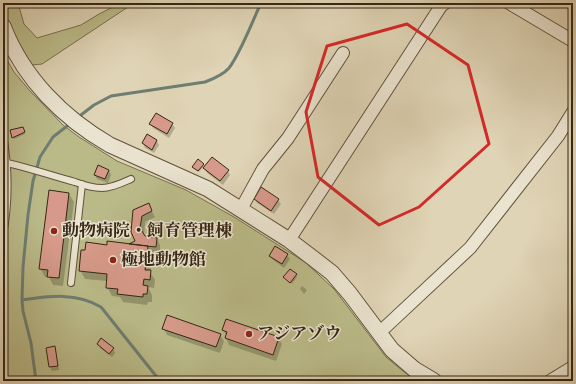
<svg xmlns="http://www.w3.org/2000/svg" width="576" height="384" font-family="'IM FELL DW Pica','Noto Serif JP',serif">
<rect width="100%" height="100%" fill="#dfd4b5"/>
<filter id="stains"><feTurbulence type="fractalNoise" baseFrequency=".005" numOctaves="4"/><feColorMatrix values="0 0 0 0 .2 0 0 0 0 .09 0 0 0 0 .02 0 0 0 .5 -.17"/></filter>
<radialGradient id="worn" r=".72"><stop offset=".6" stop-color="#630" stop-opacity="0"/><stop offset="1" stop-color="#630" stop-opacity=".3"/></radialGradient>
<path fill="#baba88" stroke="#78704e" d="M 3,3 L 18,3 L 24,24 L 37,38 L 81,25 L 99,14 L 121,3 L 134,3 L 42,64 L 32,65 C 19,46 3,27 3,3 Z
M 3,53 L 14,72 L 30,91 L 63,125 L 79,137 L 117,161 L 186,190 L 234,217 L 305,262 L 334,289 L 386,357 L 403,371 L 417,381 L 3,381 Z"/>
<path fill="#0003" d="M 151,124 L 172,124 L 175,128 L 169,138 L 153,128 Z
M 24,130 L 25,134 L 14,139 L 13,137 Z
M 147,135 L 157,141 L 159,145 L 154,153 L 145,148 L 143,143 Z
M 203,164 L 204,166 L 199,172 L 193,167 Z
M 205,169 L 228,171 L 230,175 L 223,185 L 207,173 Z
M 109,170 L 111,175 L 108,183 L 97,179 L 95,175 Z
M 69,194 L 74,202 L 63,286 L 53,285 L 49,277 L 45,277 L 40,268 Z
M 255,199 L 278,200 L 281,204 L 274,214 L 257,203 Z
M 148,204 L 155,217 L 145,222 L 144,235 L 145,237 L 157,239 L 160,245 L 160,253 L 150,252 L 152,255 L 150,272 L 155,280 L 154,288 L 148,287 L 152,295 L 152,302 L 148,302 L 147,305 L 123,302 L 120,297 L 112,296 L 107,287 L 107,281 L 85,279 L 80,270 L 108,246 L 129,245 L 137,241 L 132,232 Z
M 276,247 L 287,255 L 290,259 L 284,268 L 273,260 L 270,256 Z
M 296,275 L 297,277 L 292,284 L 284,277 Z
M 302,286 L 307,290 L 304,294 L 300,289 Z
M 164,329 L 220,335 L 224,341 L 220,353 L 167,335 Z
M 223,330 L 278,338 L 282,344 L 276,361 L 229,345 L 226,338 L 227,336 Z
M 98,344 L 113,349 L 115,353 L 112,357 L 100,348 Z
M 54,347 L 56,351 L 59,370 L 52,371 L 50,367 L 47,348 Z"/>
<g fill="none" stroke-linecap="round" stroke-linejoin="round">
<path stroke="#6e7e72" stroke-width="3" d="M 77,118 L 94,105 L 111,96 L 205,82 C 213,79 223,75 229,68 C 241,52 252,22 261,3
M 22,300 C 50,296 76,292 101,307 L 160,381
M 36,381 L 31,343 L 23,311 L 22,300 L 23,267 L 28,215 L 33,181 L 40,157 L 53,137 L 71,123"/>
</g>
<path fill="#d79a8a" stroke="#362615" d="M 156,113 L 173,123 L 167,134 L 149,124 Z
M 23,127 L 25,132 L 12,138 L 10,130 Z
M 147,134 L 157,140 L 152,150 L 142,143 Z
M 212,157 L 229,170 L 220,181 L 203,168 Z
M 198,159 L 204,164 L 198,171 L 192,167 Z
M 98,165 L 109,170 L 105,179 L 94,175 Z
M 261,187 L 279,199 L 271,211 L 254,199 Z
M 49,190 L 69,193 L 59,278 L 47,277 L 48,270 L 39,269 Z
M 149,203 L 152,211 L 142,216 L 140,228 L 145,236 L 157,238 L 156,247 L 129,244 L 135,241 L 131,232 L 133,210 Z
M 107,241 L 148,246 L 145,270 L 151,270 L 150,280 L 144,279 L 143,285 L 148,286 L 147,294 L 143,294 L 143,297 L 117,294 L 118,289 L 106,288 L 107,274 L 79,271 L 81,250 L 85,250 L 86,242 L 107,245 Z
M 275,246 L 288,254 L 282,264 L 269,256 Z
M 290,269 L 297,274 L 290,283 L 283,277 Z
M 167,315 L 221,334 L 216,347 L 162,329 Z
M 226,319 L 279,337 L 273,355 L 225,338 L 227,332 L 222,330 Z
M 101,338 L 114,348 L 109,354 L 97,344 Z
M 55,346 L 58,366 L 49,367 L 46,348 Z"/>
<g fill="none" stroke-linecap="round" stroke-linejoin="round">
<g stroke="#60523d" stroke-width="8">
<path id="service" d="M 3,135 C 9,168 9,203 3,235
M 7,163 C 30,168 52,176 75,182 C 83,185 93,188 102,188 C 112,188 122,183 131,179
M 71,283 L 82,184"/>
</g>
<g stroke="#60523d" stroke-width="14">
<path id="minor" d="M 509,3 L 573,41
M 241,209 L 263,169 L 288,138 L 343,53
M 289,240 L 441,6 L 445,3
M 379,333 L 470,248 L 558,136 L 573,112
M 550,381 L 573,367"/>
</g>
<g stroke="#60523d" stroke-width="17">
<path id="tertiary" d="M 3,26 C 23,78 63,118 110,145 L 208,189 L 289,240 L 314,259 L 332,273 L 350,294 L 392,350 L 414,369 L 434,381"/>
</g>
<use href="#service" stroke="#eae3cf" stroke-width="6"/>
<use href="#minor" stroke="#eae3cf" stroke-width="12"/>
<use href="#tertiary" stroke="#eae3cf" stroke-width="15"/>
</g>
<path fill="none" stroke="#d62828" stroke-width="3" stroke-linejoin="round" d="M 407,24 L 468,65 L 489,144 L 419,207 L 379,225 L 318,177 L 306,112 L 327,46 Z"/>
<g fill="#8f2418" stroke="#eae3cf" stroke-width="1.5">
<circle cx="54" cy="231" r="4"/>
<circle cx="113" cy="260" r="4"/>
<circle cx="249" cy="334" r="4"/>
</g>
<g text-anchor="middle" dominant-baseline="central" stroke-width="3" stroke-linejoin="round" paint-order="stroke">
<g font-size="17" font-weight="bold" fill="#362615" stroke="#eae3cf" text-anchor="start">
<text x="62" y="231">動物病院・飼育管理棟</text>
<text x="121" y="260">極地動物館</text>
<text x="257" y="334">アジアゾウ</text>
</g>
</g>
<rect width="576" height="384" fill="none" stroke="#dfd4b5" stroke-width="16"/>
<rect x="4" y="4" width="568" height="376" fill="none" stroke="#362615" stroke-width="2"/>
<rect x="8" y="8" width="560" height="368" fill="none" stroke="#362615"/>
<rect width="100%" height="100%" filter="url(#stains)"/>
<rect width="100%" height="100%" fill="url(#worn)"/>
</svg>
